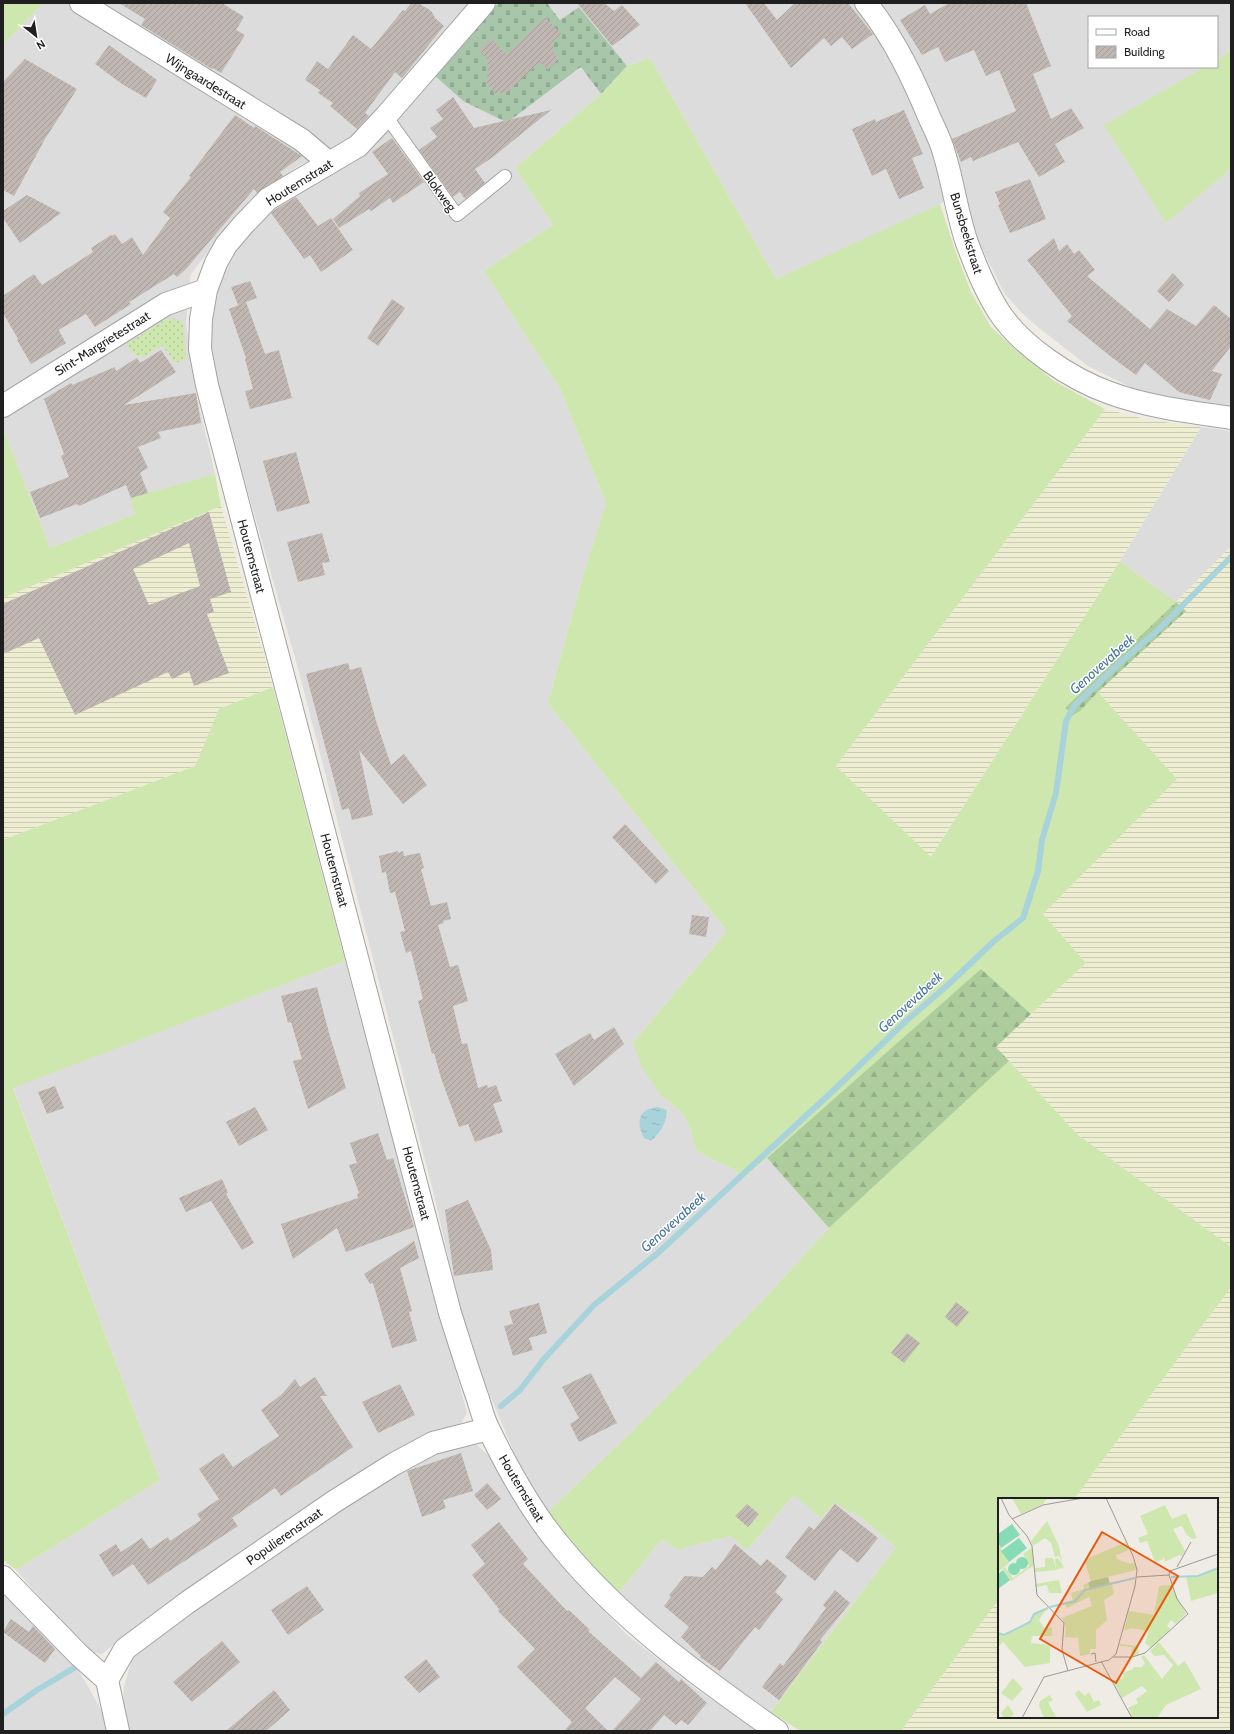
<svg xmlns="http://www.w3.org/2000/svg" width="1234" height="1734" font-family="Cabin,sans-serif">
<defs>
<pattern id="farmland-rules" width="6" height="5" patternUnits="userSpaceOnUse"><rect width="6" height="5" fill="#ededd2"/><path d="M0 2.5h6" fill="none" stroke="#cbcbb4"/></pattern>
<pattern id="forest-firs" width="22" height="20" patternUnits="userSpaceOnUse"><rect width="22" height="20" fill="#aecd9c"/><path d="M5 1l3.5 6h-7zM16 11l3.5 6h-7z" fill="#95b086"/></pattern>
<pattern id="cemetery-stones" width="16" height="16" patternUnits="userSpaceOnUse"><rect width="16" height="16" fill="#a8c7aa"/><path d="M2 7V4a2 2 0 0 1 4 0v3zM10 15v-3a2 2 0 0 1 4 0v3z" fill="#90aa92"/></pattern>
<pattern id="garden-dots" width="8" height="8" patternUnits="userSpaceOnUse"><rect width="8" height="8" fill="#cee7ae"/><path d="M2 2h.1M6 6h.1" fill="none" stroke="#b0c695" stroke-width="1.8" stroke-linecap="round"/></pattern>
<pattern id="water-ripples" width="26" height="14" patternUnits="userSpaceOnUse"><rect width="26" height="14" fill="#a8d3db"/><path d="M2 4q2-2 4 0t4 0M15 11q2-2 4 0t4 0" fill="none" stroke="#90b5bc"/></pattern>
<pattern id="building-hatch" width="6" height="6" patternUnits="userSpaceOnUse"><rect width="6" height="6" fill="#c0b7b2"/><path d="M-1 1l2-2M0 6l6-6M5 7l2-2" fill="none" stroke="#a59d99"/></pattern>
</defs>
<rect width="100%" height="100%" fill="#efece6"/>
<path fill="#dddcdc" d="M 43,3 L 471,3 L 354,138 L 295,168 L 228,226 L 191,274 L 186,323 L 196,393 L 215,474 L 131,498 L 135,514 L 50,548 L 3,429 L 3,45 Z
M 547,3 L 1231,3 L 1231,51 L 1217,59 L 1217,17 L 1089,17 L 1089,67 L 1204,67 L 1105,125 L 1166,222 L 1231,169 L 1231,408 L 1140,392 L 1088,366 L 1039,328 L 1023,314 L 1004,293 L 978,240 L 964,192 L 905,221 L 776,279 L 650,58 L 627,66 L 579,7 L 560,20 Z
M 582,67 L 601,94 L 515,168 L 553,225 L 484,271 L 560,389 L 606,503 L 583,576 L 548,703 L 727,931 L 633,1043 L 667,1100 L 683,1114 L 689,1125 L 696,1149 L 705,1156 L 735,1170 L 743,1179 L 767,1158 L 829,1228 L 763,1300 L 628,1435 L 548,1512 L 519,1464 L 478,1367 L 459,1302 L 433,1191 L 299,672 L 212,366 L 210,328 L 216,295 L 225,272 L 238,248 L 265,215 L 434,75 L 463,101 L 512,119 Z
M 1201,427 L 1231,431 L 1231,546 L 1176,602 L 1120,561 Z
M 345,961 L 467,1413 L 460,1425 L 408,1446 L 336,1486 L 231,1560 L 116,1643 L 102,1654 L 88,1652 L 16,1570 L 160,1480 L 13,1087 Z
M 462,1444 L 477,1445 L 489,1456 L 536,1532 L 577,1582 L 626,1634 L 695,1688 L 756,1731 L 127,1731 L 122,1705 L 124,1687 L 133,1655 L 157,1632 L 396,1472 L 435,1453 Z
M 794,1495 L 836,1502 L 851,1514 L 853,1511 L 896,1547 L 771,1712 L 698,1660 L 618,1594 L 662,1539 L 677,1550 L 730,1536 L 747,1550 Z
M 3,1588 L 73,1661 L 102,1711 L 107,1731 L 3,1731 Z"/>
<path fill="url(#farmland-rules)" d="M 1105,409 L 1149,420 L 1201,427 L 1120,561 L 930,858 L 836,766 Z
M 221,506 L 273,687 L 219,709 L 195,766 L 3,840 L 3,598 Z
M 1231,546 L 1231,1247 L 1078,1135 L 996,1047 L 1086,963 L 1043,914 L 1177,779 L 1098,692 L 1186,611 L 1176,602 Z
M 1231,1287 L 1231,1731 L 901,1731 L 999,1599 L 999,1717 L 1217,1717 L 1217,1499 L 1074,1499 Z"/>
<path fill="#cee7ae" d="M 3,3 L 43,3 L 3,45 Z
M 1231,51 L 1231,169 L 1166,223 L 1104,125 L 1204,67 L 1217,67 L 1217,59 Z
M 650,58 L 776,279 L 940,204 L 955,250 L 971,292 L 991,327 L 1018,352 L 1054,381 L 1105,409 L 836,766 L 931,857 L 1120,561 L 1176,602 L 1066,708 L 1080,711 L 1098,692 L 1177,779 L 1043,914 L 1086,963 L 1031,1014 L 981,970 L 743,1179 L 735,1170 L 705,1156 L 696,1149 L 689,1125 L 683,1114 L 660,1094 L 641,1066 L 633,1043 L 727,931 L 548,703 L 583,576 L 606,503 L 560,389 L 484,271 L 553,225 L 515,168 L 601,94 L 627,66 Z
M 3,429 L 50,548 L 135,514 L 130,498 L 215,474 L 221,506 L 3,598 Z
M 273,687 L 345,961 L 13,1088 L 160,1480 L 16,1570 L 3,1560 L 3,840 L 195,766 L 219,709 Z
M 1009,1061 L 1078,1135 L 1231,1247 L 1231,1287 L 1074,1499 L 999,1499 L 999,1599 L 901,1731 L 800,1731 L 771,1712 L 896,1547 L 853,1511 L 851,1514 L 835,1502 L 821,1518 L 794,1495 L 747,1550 L 730,1536 L 677,1550 L 662,1539 L 618,1594 L 583,1558 L 548,1512 L 628,1435 L 763,1300 L 829,1228 Z"/>
<path fill="url(#forest-firs)" d="M 1176,602 L 1186,611 L 1098,692 L 1080,711 L 1073,715 L 1065,708 Z
M 981,969 L 1031,1014 L 996,1047 L 1009,1061 L 829,1228 L 767,1158 Z"/>
<path fill="url(#cemetery-stones)" d="M 498,3 L 547,3 L 560,20 L 579,7 L 627,66 L 601,94 L 581,67 L 512,119 L 504,121 L 463,101 L 434,75 Z"/>
<path fill="url(#garden-dots)" d="M 174,318 L 183,323 L 186,359 L 175,363 L 162,345 L 143,357 L 133,354 L 126,344 L 165,320 Z"/>
<path fill="url(#water-ripples)" d="M 657,1107 L 667,1110 C 666,1124 661,1132 651,1141 L 644,1138 C 636,1123 638,1109 657,1107 Z"/>
<g fill="none" stroke-linecap="round" stroke-linejoin="round">
<path stroke="#a8d3db" stroke-width="6" d="M 501,1406 L 520,1390 L 544,1359 L 594,1305 L 658,1253 L 836,1088 L 906,1021 L 950,983 L 993,942 L 1023,918 L 1038,871 L 1042,840 L 1056,793 L 1066,721 L 1075,705 L 1123,660 L 1157,631 L 1231,557
M 3,1714 L 37,1690 L 74,1668"/>
</g>
<path fill="url(#building-hatch)" fill-rule="evenodd" d="M 119,3 L 222,3 L 244,17 L 236,30 L 245,35 L 221,73 L 213,68 L 212,69 L 141,25 L 145,19 Z
M 411,3 L 419,3 L 424,7 L 427,8 L 432,12 L 435,18 L 444,26 L 402,78 L 395,72 L 365,113 L 369,116 L 357,129 L 330,106 L 333,103 L 318,93 L 320,90 L 305,80 L 317,61 L 328,69 L 353,35 L 371,49 L 403,10 L 405,11 Z
M 577,3 L 604,3 L 614,11 L 622,5 L 640,25 L 612,46 Z
M 745,3 L 764,3 L 777,20 L 795,3 L 848,3 L 873,34 L 852,49 L 842,37 L 831,46 L 824,38 L 791,68 Z
M 949,3 L 1026,3 L 1051,66 L 1033,74 L 1051,119 L 1071,108 L 1084,128 L 1055,144 L 1065,162 L 1039,177 L 1018,142 L 973,161 L 971,157 L 961,162 L 952,139 L 1016,111 L 999,70 L 986,76 L 974,50 L 945,62 L 938,47 L 922,55 L 900,20 L 925,5 L 930,14 Z
M 545,17 L 561,34 L 550,44 L 555,48 L 552,51 L 559,59 L 548,70 L 540,62 L 506,93 L 495,93 L 487,84 L 488,60 L 479,50 L 491,38 L 507,55 Z
M 109,45 L 157,80 L 146,98 L 122,84 L 95,64 Z
M 25,59 L 77,89 L 45,139 L 14,196 L 3,190 L 3,82 Z
M 453,97 L 474,128 L 551,110 L 493,157 L 475,169 L 485,183 L 465,199 L 460,192 L 453,197 L 419,150 L 437,137 L 430,128 L 443,119 L 436,110 Z
M 904,110 L 923,154 L 912,158 L 924,188 L 899,199 L 886,169 L 872,176 L 852,129 L 875,119 L 876,122 Z
M 235,115 L 254,128 L 255,126 L 302,156 L 280,172 L 283,176 L 257,193 L 254,189 L 186,269 L 177,277 L 174,274 L 129,302 L 131,304 L 95,327 L 86,314 L 60,329 L 59,331 L 66,343 L 31,364 L 17,340 L 18,339 L 3,313 L 3,296 L 34,274 L 42,285 L 93,252 L 91,248 L 111,235 L 112,236 L 115,234 L 122,244 L 132,237 L 143,255 L 170,218 L 163,212 L 191,177 L 189,176 Z
M 392,138 L 424,182 L 393,203 L 390,198 L 371,211 L 369,209 L 339,228 L 333,219 L 360,196 L 359,193 L 388,174 L 372,152 Z
M 1030,179 L 1046,219 L 1010,233 L 998,205 L 1000,204 L 995,192 Z
M 27,195 L 61,213 L 20,243 L 3,218 L 3,211 Z
M 296,197 L 318,226 L 331,218 L 353,250 L 321,272 L 310,255 L 304,259 L 271,213 L 276,209 Z
M 1054,238 L 1059,251 L 1067,244 L 1074,254 L 1079,250 L 1095,270 L 1087,276 L 1150,329 L 1167,309 L 1196,326 L 1214,305 L 1231,319 L 1231,346 L 1212,371 L 1222,374 L 1210,400 L 1179,392 L 1145,363 L 1136,375 L 1110,356 L 1067,321 L 1072,316 L 1027,260 Z
M 1173,273 L 1184,285 L 1169,302 L 1157,291 Z
M 250,281 L 257,298 L 238,305 L 231,287 Z
M 392,299 L 405,308 L 378,346 L 367,338 Z
M 246,302 L 265,354 L 279,350 L 292,398 L 250,409 L 245,391 L 253,389 L 245,359 L 246,358 L 229,309 Z
M 161,350 L 176,372 L 124,405 L 196,393 L 201,423 L 158,432 L 161,438 L 138,447 L 148,468 L 140,473 L 148,493 L 131,498 L 126,485 L 79,506 L 77,504 L 40,518 L 30,492 L 69,477 L 61,456 L 64,454 L 44,399 L 71,383 L 72,385 L 115,367 L 116,371 L 137,358 L 140,363 Z
M 296,452 L 310,503 L 277,512 L 263,461 Z
M 209,512 L 231,592 L 210,599 L 214,612 L 207,614 L 229,673 L 194,686 L 189,671 L 172,679 L 168,672 L 75,715 L 39,638 L 3,654 L 3,604 ZM 189,543 L 200,586 L 149,605 L 133,569 Z
M 322,533 L 330,562 L 322,563 L 325,575 L 298,582 L 287,542 Z
M 348,663 L 350,670 L 361,667 L 377,724 L 391,765 L 404,754 L 427,785 L 403,804 L 359,750 L 373,815 L 352,820 L 349,808 L 342,810 L 306,674 Z
M 625,824 L 669,871 L 656,884 L 612,837 Z
M 398,851 L 398,853 L 403,851 L 404,856 L 420,853 L 424,868 L 421,869 L 431,906 L 447,902 L 451,919 L 443,921 L 444,923 L 438,925 L 450,967 L 458,965 L 468,1001 L 453,1006 L 462,1044 L 467,1043 L 478,1088 L 487,1085 L 488,1088 L 496,1085 L 502,1101 L 493,1104 L 503,1132 L 475,1142 L 468,1124 L 459,1127 L 441,1078 L 434,1053 L 432,1054 L 418,1001 L 423,999 L 411,951 L 406,953 L 400,932 L 405,931 L 395,892 L 390,893 L 386,872 L 382,873 L 379,856 Z
M 692,915 L 709,917 L 706,937 L 689,934 Z
M 317,987 L 329,1033 L 346,1088 L 308,1109 L 293,1061 L 302,1059 L 291,1022 L 288,1023 L 281,996 Z
M 614,1027 L 624,1044 L 574,1086 L 555,1054 L 590,1033 L 594,1040 Z
M 55,1086 L 64,1108 L 47,1114 L 38,1092 Z
M 255,1107 L 268,1130 L 239,1146 L 226,1122 Z
M 378,1133 L 387,1160 L 393,1158 L 414,1227 L 346,1252 L 337,1228 L 293,1259 L 281,1224 L 358,1198 L 357,1194 L 359,1193 L 349,1165 L 357,1163 L 350,1143 Z
M 222,1179 L 228,1193 L 226,1194 L 254,1243 L 242,1250 L 211,1201 L 186,1212 L 179,1198 Z
M 468,1200 L 491,1250 L 493,1270 L 454,1276 L 445,1210 Z
M 414,1241 L 419,1258 L 400,1268 L 412,1311 L 409,1312 L 417,1341 L 392,1348 L 373,1283 L 370,1284 L 364,1274 Z
M 956,1302 L 969,1312 L 957,1327 L 945,1317 Z
M 539,1303 L 547,1333 L 529,1338 L 533,1350 L 513,1356 L 504,1326 L 513,1324 L 509,1311 Z
M 907,1333 L 920,1343 L 904,1363 L 891,1353 Z
M 591,1373 L 617,1423 L 579,1442 L 570,1424 L 579,1418 L 562,1387 Z
M 315,1377 L 327,1396 L 320,1396 L 353,1447 L 281,1496 L 275,1488 L 232,1518 L 238,1526 L 148,1585 L 133,1564 L 113,1577 L 99,1555 L 116,1544 L 121,1552 L 142,1538 L 150,1549 L 168,1537 L 170,1541 L 201,1520 L 197,1514 L 219,1499 L 199,1469 L 223,1453 L 233,1467 L 279,1436 L 261,1410 L 281,1395 L 295,1379 L 300,1387 Z
M 400,1384 L 415,1415 L 378,1433 L 362,1402 Z
M 461,1453 L 473,1491 L 443,1500 L 446,1508 L 422,1517 L 407,1471 Z
M 487,1483 L 501,1499 L 487,1510 L 474,1495 Z
M 747,1504 L 759,1514 L 748,1527 L 735,1516 Z
M 835,1504 L 878,1538 L 858,1563 L 840,1549 L 815,1581 L 785,1557 L 809,1526 L 814,1530 Z
M 499,1522 L 528,1559 L 523,1564 L 567,1611 L 569,1610 L 590,1630 L 588,1631 L 641,1678 L 656,1662 L 679,1682 L 681,1679 L 707,1703 L 688,1725 L 681,1720 L 676,1725 L 664,1715 L 650,1731 L 612,1731 L 641,1699 L 615,1677 L 585,1708 L 608,1731 L 564,1731 L 572,1722 L 517,1667 L 535,1649 L 498,1611 L 499,1609 L 472,1575 L 485,1564 L 471,1545 Z
M 735,1544 L 761,1566 L 767,1559 L 787,1576 L 775,1592 L 783,1599 L 759,1630 L 755,1627 L 720,1671 L 700,1657 L 701,1656 L 681,1637 L 689,1627 L 664,1606 L 671,1597 L 669,1595 L 685,1576 L 703,1577 L 712,1567 L 716,1570 Z
M 307,1586 L 324,1610 L 288,1635 L 271,1610 Z
M 835,1590 L 850,1603 L 820,1640 L 822,1642 L 779,1700 L 762,1687 L 780,1663 L 783,1666 L 826,1608 L 823,1605 Z
M 11,1619 L 29,1632 L 33,1626 L 55,1649 L 45,1663 L 3,1632 Z
M 222,1641 L 240,1662 L 192,1702 L 173,1682 Z
M 426,1659 L 440,1677 L 419,1693 L 404,1677 Z
M 274,1690 L 290,1710 L 266,1731 L 226,1731 Z"/>
<g fill="none" stroke-linecap="round" stroke-linejoin="round">
<g stroke="#a3a3a3" stroke-width="14">
<path id="service" d="M 386,116 L 457,215 L 505,176"/>
</g>
<g stroke="#a3a3a3" stroke-width="24">
<path id="minor" d="M 81,3 L 302,140 L 329,163
M 484,3 L 386,116 L 358,146 L 268,199 L 243,225 L 226,245 L 216,263 L 206,290 L 201,319 L 200,349 L 207,385 L 450,1313 C 459,1341 468,1371 478,1399 C 481,1409 484,1421 489,1430 C 509,1471 532,1513 562,1548 C 622,1621 700,1677 777,1731
M 3,406 L 166,304 L 206,290
M 3,1577 L 79,1655 L 107,1680 L 118,1731
M 107,1680 L 125,1649 L 188,1602 L 335,1501 L 394,1464 L 433,1443 L 488,1429"/>
</g>
<g stroke="#a3a3a3" stroke-width="24">
<path id="tertiary" d="M 866,3 C 894,38 913,78 930,119 C 935,130 941,141 944,153 C 953,182 957,214 967,243 C 976,267 985,290 999,312 C 1022,347 1071,379 1110,393 C 1148,407 1191,412 1231,418"/>
</g>
<use href="#service" stroke="#fff" stroke-width="12"/>
<use href="#minor" stroke="#fff" stroke-width="22"/>
<use href="#tertiary" stroke="#fff" stroke-width="22"/>
</g>
<g text-anchor="middle" dominant-baseline="central" stroke-width="3" stroke-linejoin="round" paint-order="stroke">
<g font-size="13" fill="#1f1f1f" stroke="#fff">
<text transform="translate(206 81) rotate(32)">Wijngaardestraat</text>
<text transform="translate(299 182) rotate(-32)">Houtemstraat</text>
<text transform="translate(440 191) rotate(54)">Blokweg</text>
<text transform="translate(967 233) rotate(73)">Bunsbeekstraat</text>
<text transform="translate(102 343) rotate(-32)">Sint-Margrietestraat</text>
<text transform="translate(252 556) rotate(75)">Houtemstraat</text>
<text transform="translate(335 870) rotate(75)">Houtemstraat</text>
<text transform="translate(417 1183) rotate(75)">Houtemstraat</text>
<text transform="translate(522 1488) rotate(59)">Houtemstraat</text>
<text transform="translate(284 1536) rotate(-35)">Populierenstraat</text>
</g>
<g font-size="14" font-style="italic" fill="#49789c" stroke="#fff">
<text transform="translate(1102 664) rotate(-42)">Genovevabeek</text>
<text transform="translate(910 1002) rotate(-43)">Genovevabeek</text>
<text transform="translate(673 1222) rotate(-42)">Genovevabeek</text>
</g>
</g>
<g transform="translate(998 1498)">
<rect width="220" height="220" fill="#efece6"/>
<path d="M 14,0 L 49,0 L 45,6 L 23,16 ZM 167,7 L 174,21 L 188,15 L 199,40 L 194,41 L 189,37 L 184,28 L 175,31 L 187,53 L 184,58 L 181,57 L 167,64 L 166,59 L 164,62 L 157,64 L 149,43 L 142,45 L 140,40 L 150,36 L 142,18 ZM 49,23 L 61,48 L 64,64 L 61,58 L 57,59 L 53,45 L 47,40 L 35,48 L 33,43 ZM 128,44 L 131,52 L 118,57 L 119,61 L 132,66 L 137,64 L 138,72 L 93,83 L 86,62 ZM 0,46 L 11,65 L 0,74 ZM 34,50 L 36,67 L 13,83 L 5,71 L 7,69 L 15,80 L 31,68 L 25,56 ZM 47,60 L 55,60 L 58,71 L 57,61 L 60,60 L 66,69 L 58,72 L 37,74 L 37,70 L 47,69 ZM 220,70 L 220,95 L 193,103 L 188,78 L 201,79 ZM 61,82 L 64,95 L 51,95 L 49,87 L 38,89 L 37,86 ZM 90,85 L 92,90 L 114,86 L 116,96 L 106,102 L 109,122 L 98,132 L 98,151 L 92,151 L 92,156 L 82,158 L 80,140 L 67,139 L 68,129 L 64,120 L 94,108 L 91,99 L 69,110 L 67,106 L 77,103 L 75,103 L 73,95 L 86,91 L 85,87 ZM 173,87 L 188,116 L 178,126 L 173,122 L 169,128 L 173,131 L 153,150 L 147,145 L 151,133 L 133,130 L 126,133 L 131,113 L 156,117 L 161,88 ZM 49,110 L 41,122 L 47,131 L 54,129 L 54,138 L 34,138 L 33,145 L 52,147 L 52,165 L 27,169 L 5,144 L 0,149 L 0,135 L 6,138 L 33,122 L 35,116 ZM 161,144 L 180,168 L 187,163 L 203,191 L 168,207 L 159,220 L 135,220 L 130,210 L 140,205 L 138,201 L 149,193 L 144,188 L 124,200 L 115,183 L 125,180 L 125,175 L 135,171 L 135,169 L 144,169 L 147,165 L 143,159 L 146,157 L 164,181 L 175,167 L 166,157 L 156,158 L 152,153 ZM 122,146 L 140,148 L 141,157 L 133,159 L 134,149 L 122,148 ZM 15,180 L 25,191 L 14,203 L 3,195 ZM 80,192 L 87,198 L 91,194 L 96,204 L 101,202 L 103,207 L 89,214 L 77,196 ZM 52,197 L 55,202 L 50,204 L 58,219 L 46,220 L 41,208 L 42,203 ZM 10,207 L 16,216 L 12,220 L 6,220 L 3,215 Z" fill="#cee7ae"/>
<path d="M 110,79 L 112,86 L 92,90 L 90,85 L 93,83 Z" fill="#aecd9c"/>
<path d="M 14,26 L 22,37 L 3,50 L 0,45 L 0,36 ZM 21,40 L 29,50 L 11,64 L 3,53 ZM18 65a6 6 0 1 1 12 0a6 6 0 1 1-12 0ZM10 71a6 6 0 1 1 12 0a6 6 0 1 1-12 0ZM 5,72 L 12,82 L 0,91 L 0,76 Z" fill="#87dbb5"/>
<path fill="none" stroke="#a8d3db" stroke-width="2" d="M 173,79 L 200,78 L 220,70M 52,109 L 77,103 L 87,92 L 137,80M 0,135 L 6,137 L 32,124 L 36,116 L 50,110"/>
<path fill="none" stroke="#9c9a96" stroke-width="1" d="M 3,0 L 11,17 L 29,38 L 34,48 L 39,97 L 66,125 L 64,152 L 70,173M 14,21 L 45,7 L 85,0M 179,69 L 193,44M 139,79 L 171,77M 93,156 L 97,155 L 98,164M 115,159 L 134,159 L 147,155 L 190,116 L 179,101 L 171,77 L 172,73 L 220,56M 103,163 L 134,220M 24,220 L 46,179 L 111,162 L 118,156 L 137,88 L 139,72 L 135,58 L 108,0"/>
<path fill="#e8590c" fill-opacity="0.15" stroke="#e8590c" stroke-width="2" d="M 104,34 L 180,78 L 118,185 L 42,141 Z"/>
<rect width="220" height="220" fill="none" stroke="#1f1f1f" stroke-width="2"/>
</g>
<rect width="1234" height="1734" fill="none" stroke="#1f1f1f" stroke-width="8"/>
<rect x="1088" y="16" width="130" height="52" fill="#ffffff" stroke="#a5a5a5"/>
<rect x="1096" y="29" width="20" height="6" fill="#ffffff" stroke="#a5a5a5"/>
<text x="1124" y="36" font-size="12" fill="#1f1f1f">Road</text>
<rect x="1096" y="46" width="20" height="12" fill="url(#building-hatch)" stroke="#a5a5a5"/>
<text x="1124" y="56" font-size="12" fill="#1f1f1f">Building</text>
<g transform="translate(36 36) rotate(150)" stroke="#ffffff" stroke-width="3" paint-order="stroke">
<path d="M0-3L7 15L0 10L-7 15Z" fill="#1f1f1f"/>
<text y="-6" font-size="11" font-weight="bold" text-anchor="middle" fill="#1f1f1f">N</text>
</g>
</svg>
